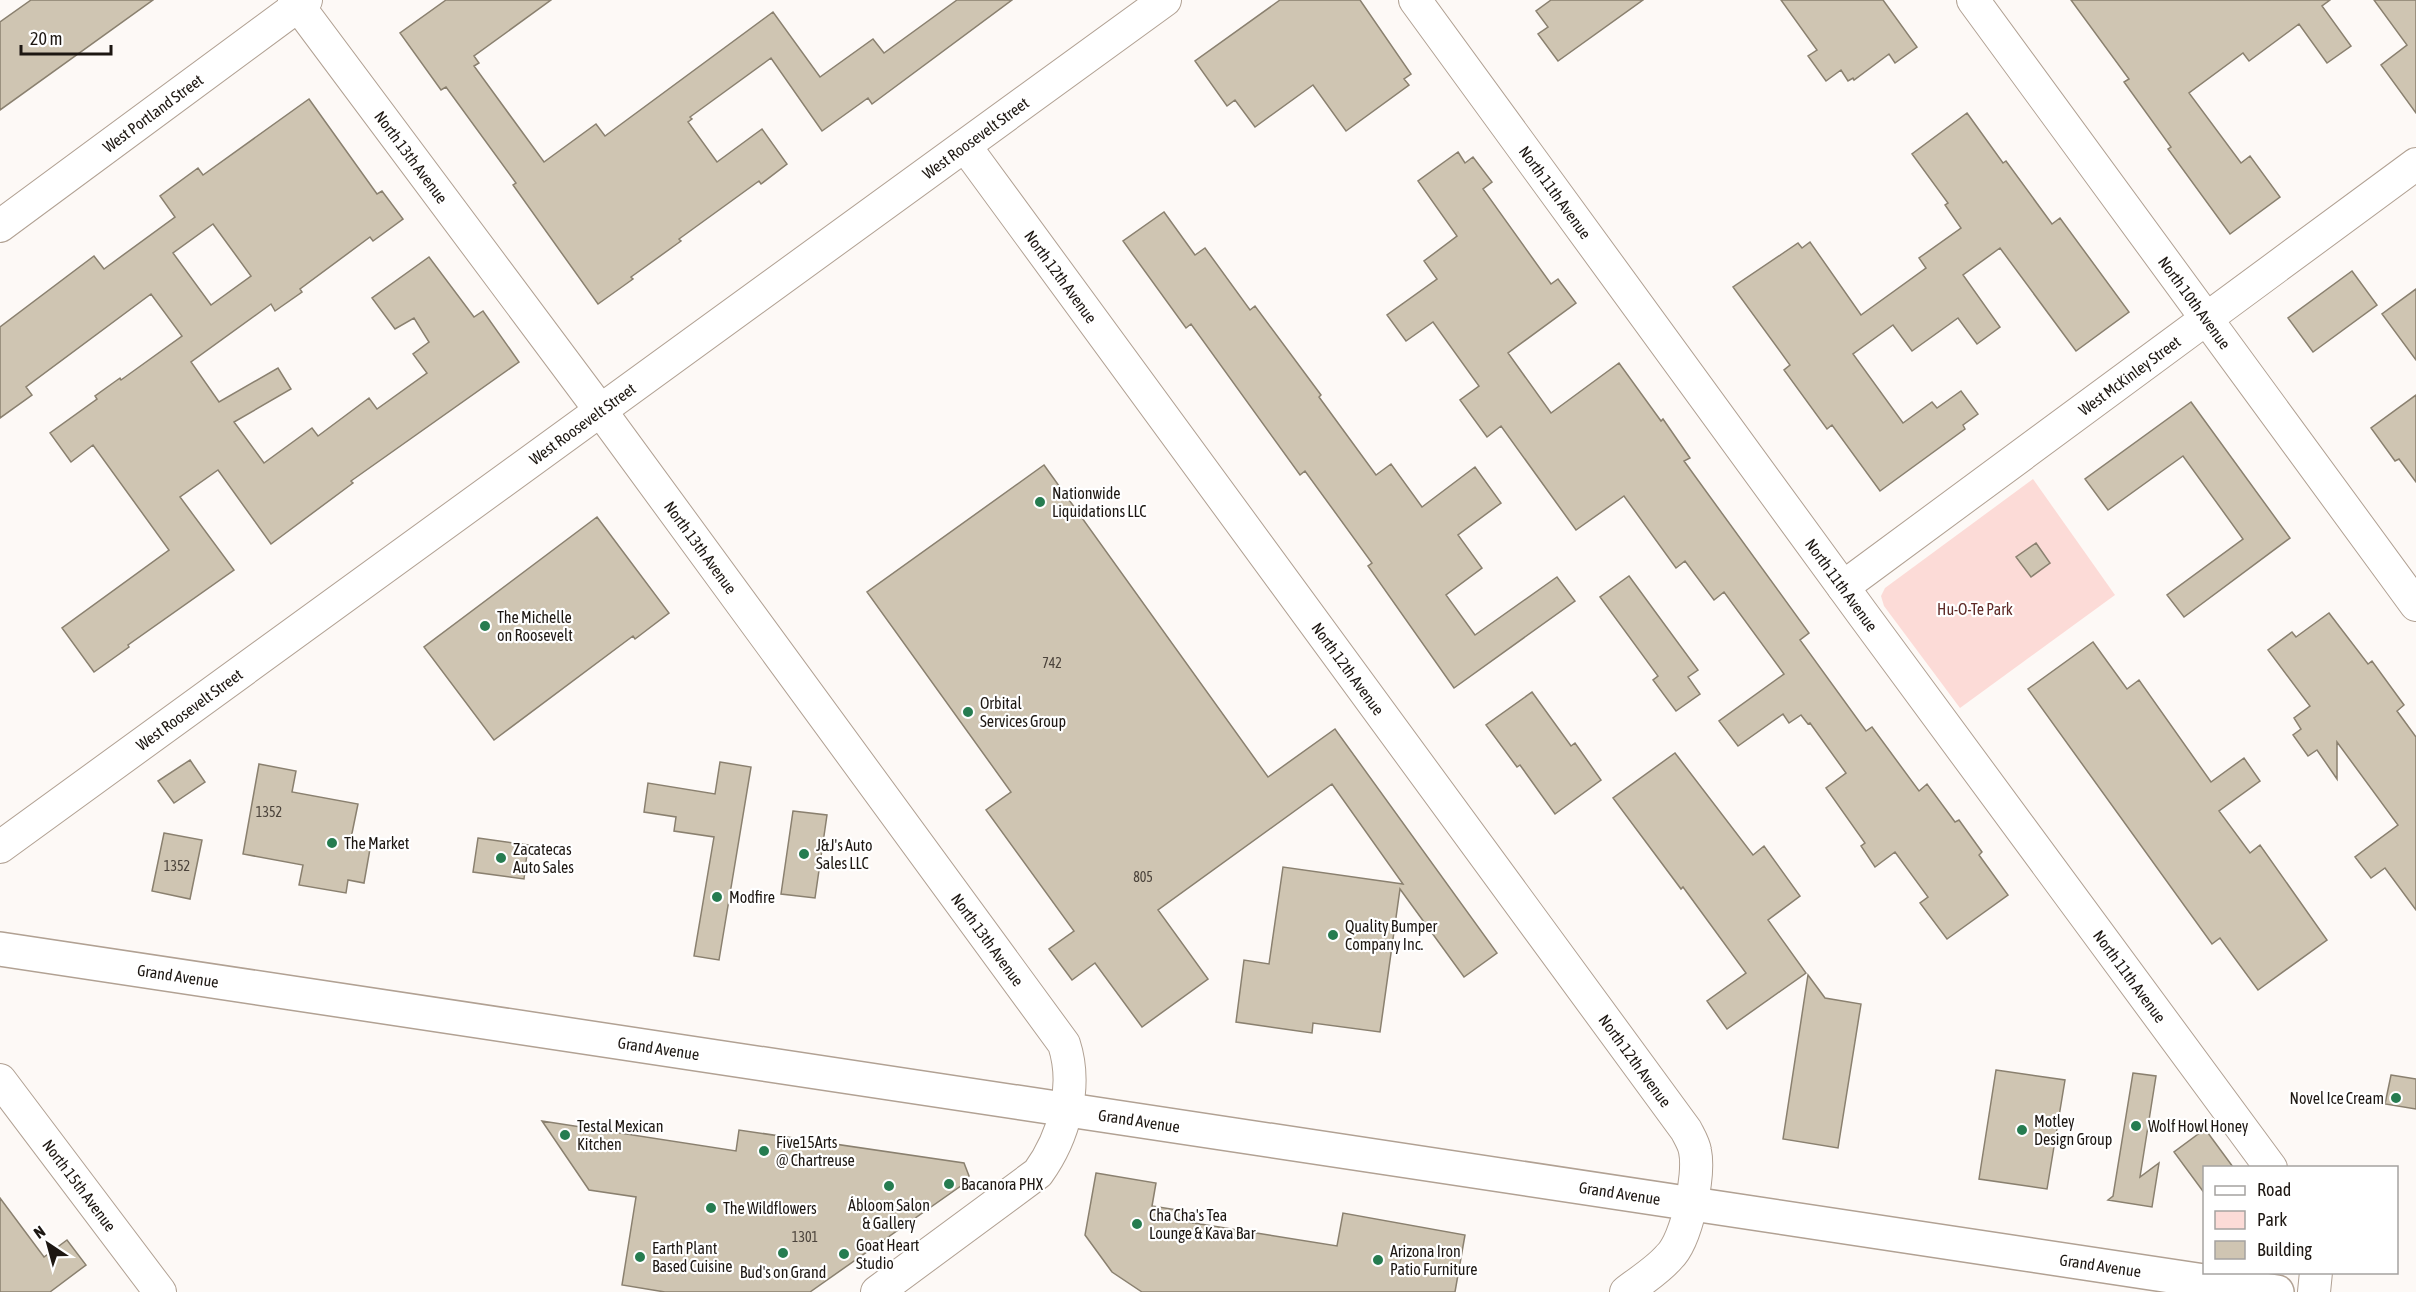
<svg xmlns="http://www.w3.org/2000/svg" width="2416" height="1292" font-family="'Asap Condensed',sans-serif">
<rect width="100%" height="100%" fill="#fdf9f6"/>
<path fill="#fcdbd7" d="M 2033,479 L 2115,595 L 1960,708 L 1884,606 L 1881,596 L 1885,588 Z"/>
<path fill="#cfc5b2" stroke="#8a806f" stroke-width="1.5" fill-rule="evenodd" d="M 31,0 L 153,0 L 0,110 L 0,22 Z
M 446,0 L 551,0 L 474,56 L 479,63 L 474,66 L 544,162 L 596,124 L 605,136 L 773,12 L 820,77 L 873,39 L 884,53 L 957,0 L 1012,0 L 872,104 L 868,98 L 822,131 L 771,58 L 690,117 L 692,119 L 688,122 L 717,162 L 762,129 L 787,164 L 761,184 L 759,181 L 679,239 L 681,241 L 631,277 L 633,279 L 598,304 L 513,185 L 516,183 L 446,87 L 441,90 L 400,33 Z
M 1280,0 L 1360,0 L 1411,74 L 1404,79 L 1409,85 L 1346,131 L 1313,85 L 1255,127 L 1235,100 L 1227,106 L 1195,61 Z
M 1551,0 L 1643,0 L 1558,61 L 1538,34 L 1548,27 L 1536,11 Z
M 1781,0 L 1883,0 L 1917,47 L 1895,63 L 1889,54 L 1854,80 L 1853,78 L 1848,81 L 1841,70 L 1826,81 L 1808,56 L 1817,50 Z
M 2071,0 L 2330,0 L 2322,6 L 2351,46 L 2327,63 L 2299,24 L 2249,61 L 2243,53 L 2189,93 L 2241,163 L 2250,156 L 2280,197 L 2230,234 L 2168,149 L 2171,147 L 2124,82 L 2129,79 Z
M 2374,0 L 2416,0 L 2416,113 L 2381,65 L 2407,45 Z
M 309,99 L 377,194 L 382,191 L 403,219 L 373,241 L 370,237 L 300,289 L 302,292 L 275,311 L 271,304 L 191,362 L 219,402 L 278,368 L 291,389 L 234,422 L 264,463 L 312,428 L 318,436 L 369,398 L 377,409 L 427,373 L 413,354 L 429,342 L 414,318 L 395,329 L 372,298 L 429,257 L 474,317 L 483,311 L 519,362 L 351,481 L 353,483 L 271,544 L 218,470 L 180,497 L 234,570 L 128,645 L 129,647 L 94,672 L 62,628 L 169,550 L 93,445 L 71,462 L 50,433 L 97,399 L 95,396 L 120,378 L 121,380 L 182,336 L 151,294 L 26,387 L 32,395 L 0,418 L 0,327 L 94,256 L 104,269 L 175,217 L 160,196 L 198,168 L 203,175 ZM 213,224 L 251,276 L 211,305 L 173,253 Z
M 1967,113 L 2003,163 L 2006,161 L 2052,224 L 2060,218 L 2129,312 L 2076,351 L 2000,248 L 1963,275 L 2000,327 L 1977,344 L 1958,318 L 1912,351 L 1893,325 L 1853,354 L 1903,423 L 1932,402 L 1937,408 L 1961,391 L 1978,414 L 1963,425 L 1965,429 L 1880,491 L 1832,425 L 1827,429 L 1784,370 L 1790,365 L 1733,287 L 1798,243 L 1802,248 L 1810,242 L 1861,315 L 1926,268 L 1919,258 L 1961,228 L 1945,205 L 1948,203 L 1912,154 Z
M 1458,152 L 1465,163 L 1473,157 L 1492,182 L 1483,189 L 1551,284 L 1558,279 L 1576,303 L 1508,353 L 1551,413 L 1619,363 L 1661,421 L 1663,419 L 1690,458 L 1684,461 L 1809,633 L 1800,640 L 1866,731 L 1872,727 L 1919,791 L 1927,784 L 1955,822 L 1959,820 L 1982,852 L 1979,855 L 2008,895 L 1947,939 L 1920,903 L 1928,897 L 1895,852 L 1875,867 L 1861,846 L 1865,843 L 1826,788 L 1846,773 L 1810,723 L 1808,724 L 1801,715 L 1789,723 L 1783,714 L 1738,746 L 1719,721 L 1784,674 L 1724,592 L 1714,600 L 1685,561 L 1676,568 L 1624,496 L 1576,530 L 1501,426 L 1487,437 L 1460,400 L 1479,386 L 1433,322 L 1406,341 L 1387,315 L 1437,279 L 1424,261 L 1457,236 L 1418,181 Z
M 1164,212 L 1195,255 L 1205,248 L 1250,310 L 1255,306 L 1321,395 L 1319,397 L 1376,475 L 1391,464 L 1422,507 L 1475,467 L 1501,503 L 1458,535 L 1482,568 L 1446,595 L 1475,635 L 1557,577 L 1575,601 L 1454,688 L 1368,566 L 1372,563 L 1305,471 L 1300,475 L 1191,324 L 1186,328 L 1123,241 Z
M 2352,271 L 2377,305 L 2313,352 L 2288,318 Z
M 2416,289 L 2416,360 L 2382,314 Z
M 2416,395 L 2416,482 L 2399,459 L 2395,461 L 2371,428 Z
M 2191,402 L 2290,538 L 2184,617 L 2167,595 L 2243,539 L 2183,456 L 2108,510 L 2085,479 Z
M 1044,465 L 1268,777 L 1335,729 L 1497,953 L 1464,977 L 1400,889 L 1380,1032 L 1313,1023 L 1312,1033 L 1236,1022 L 1244,960 L 1269,964 L 1283,867 L 1403,884 L 1332,784 L 1158,910 L 1208,979 L 1142,1027 L 1095,963 L 1072,980 L 1049,949 L 1074,931 L 986,810 L 1011,792 L 867,592 Z
M 597,517 L 669,613 L 635,639 L 633,636 L 494,740 L 424,647 Z
M 2036,543 L 2050,563 L 2031,577 L 2016,557 Z
M 1629,576 L 1698,670 L 1688,677 L 1700,694 L 1676,711 L 1653,680 L 1658,676 L 1600,597 Z
M 2329,613 L 2368,664 L 2372,661 L 2404,705 L 2397,711 L 2416,737 L 2416,910 L 2385,868 L 2371,878 L 2355,857 L 2398,825 L 2337,742 L 2337,779 L 2317,750 L 2308,756 L 2293,735 L 2301,729 L 2294,718 L 2310,706 L 2268,650 L 2292,632 L 2296,637 Z
M 2093,642 L 2127,689 L 2139,680 L 2211,782 L 2244,758 L 2260,781 L 2219,811 L 2250,853 L 2260,845 L 2327,940 L 2258,990 L 2220,938 L 2212,944 L 2028,689 Z
M 1532,692 L 1571,746 L 1575,743 L 1601,780 L 1555,814 L 1520,765 L 1517,767 L 1486,725 Z
M 1675,753 L 1753,855 L 1764,846 L 1800,896 L 1768,920 L 1806,973 L 1727,1029 L 1707,1001 L 1746,973 L 1683,887 L 1681,889 L 1613,798 Z
M 190,760 L 205,782 L 174,803 L 158,781 Z
M 720,762 L 751,767 L 719,960 L 694,956 L 714,837 L 674,831 L 676,817 L 644,812 L 648,783 L 715,794 Z
M 259,764 L 296,771 L 292,792 L 358,804 L 351,838 L 358,840 L 356,847 L 370,849 L 364,883 L 348,880 L 346,893 L 299,885 L 303,865 L 243,854 Z
M 793,811 L 827,815 L 815,898 L 781,894 Z
M 164,833 L 202,840 L 190,899 L 152,891 Z
M 478,838 L 528,845 L 524,879 L 473,872 Z
M 1808,975 L 1825,998 L 1861,1004 L 1838,1148 L 1783,1139 Z
M 1996,1070 L 2065,1080 L 2047,1189 L 1979,1179 Z
M 2133,1073 L 2156,1076 L 2140,1177 L 2159,1163 L 2152,1207 L 2108,1200 L 2113,1196 Z
M 2391,1075 L 2416,1079 L 2416,1109 L 2385,1104 Z
M 542,1121 L 736,1151 L 739,1130 L 964,1163 L 969,1176 L 965,1183 L 810,1292 L 665,1292 L 622,1285 L 636,1197 L 589,1190 Z
M 2205,1129 L 2233,1167 L 2205,1167 L 2205,1194 L 2174,1152 Z
M 1096,1173 L 1156,1183 L 1152,1206 L 1189,1212 L 1188,1222 L 1337,1246 L 1343,1213 L 1465,1235 L 1455,1292 L 1142,1292 L 1112,1272 L 1085,1235 Z
M 0,1198 L 44,1257 L 67,1240 L 86,1265 L 50,1292 L 0,1292 Z"/>
<g fill="none" stroke-linecap="round" stroke-linejoin="round">
<g stroke="#b1a193" stroke-width="34">
<g id="minor">
<path id="s1" d="M 294,0 L 600,410 L 1064,1044 C 1078,1087 1064,1137 1038,1173 L 877,1292"/>
<path id="s2" d="M 1415,0 L 1862,613 L 2271,1168"/>
<path id="s3" d="M 1973,0 L 2416,605"/>
<path id="s4" d="M 965,146 L 1686,1130 C 1689,1136 1694,1144 1695,1151 C 1700,1175 1687,1240 1669,1257 C 1657,1271 1640,1281 1626,1292"/>
<path id="s5" d="M 0,226 L 306,0"/>
<path id="s6" d="M 1843,587 L 2416,164"/>
<path id="s7" d="M 0,847 L 1165,0"/>
<path id="s8" d="M 0,1080 L 160,1292"/>
<path d="M 2314,1292 L 2316,1272"/>
</g>
</g>
<g stroke="#b1a193" stroke-width="36">
<g id="major">
<path id="s9" d="M 0,949 L 2277,1292"/>
</g>
</g>
<use href="#minor" stroke="#fff" stroke-width="32"/>
<use href="#major" stroke="#fff" stroke-width="33"/>
</g>
<g fill="#267c50" stroke="#fff" stroke-width="2">
<circle cx="1040" cy="502" r="6"/>
<circle cx="485" cy="626" r="6"/>
<circle cx="968" cy="712" r="6"/>
<circle cx="332" cy="843" r="6"/>
<circle cx="804" cy="854" r="6"/>
<circle cx="501" cy="858" r="6"/>
<circle cx="717" cy="897" r="6"/>
<circle cx="1333" cy="935" r="6"/>
<circle cx="2396" cy="1098" r="6"/>
<circle cx="2136" cy="1126" r="6"/>
<circle cx="2022" cy="1130" r="6"/>
<circle cx="565" cy="1135" r="6"/>
<circle cx="764" cy="1151" r="6"/>
<circle cx="949" cy="1184" r="6"/>
<circle cx="889" cy="1186" r="6"/>
<circle cx="711" cy="1208" r="6"/>
<circle cx="1137" cy="1224" r="6"/>
<circle cx="783" cy="1253" r="6"/>
<circle cx="844" cy="1254" r="6"/>
<circle cx="640" cy="1257" r="6"/>
<circle cx="1378" cy="1260" r="6"/>
</g>
<g text-anchor="middle" dominant-baseline="central" stroke-width="4.5" stroke-linejoin="round" paint-order="stroke">
<g font-size="14" fill="#4a423a">
<text x="1052" y="663">742</text>
<text x="269" y="812">1352</text>
<text x="177" y="866">1352</text>
<text x="1143" y="877">805</text>
<text x="805" y="1237">1301</text>
</g>
<g font-size="16" fill="#1d1712" stroke="#fff">
<text stroke="none"><textPath href="#s5" startOffset="190">West Portland Street</textPath></text>
<text stroke="none"><textPath href="#s7" startOffset="1206">West Roosevelt Street</textPath></text>
<text stroke="none"><textPath href="#s1" startOffset="196">North 13th Avenue</textPath></text>
<text stroke="none"><textPath href="#s2" startOffset="238">North 11th Avenue</textPath></text>
<text stroke="none"><textPath href="#s4" startOffset="162">North 12th Avenue</textPath></text>
<text stroke="none"><textPath href="#s3" startOffset="375">North 10th Avenue</textPath></text>
<text stroke="none"><textPath href="#s6" startOffset="356">West McKinley Street</textPath></text>
<text stroke="none"><textPath href="#s7" startOffset="720">West Roosevelt Street</textPath></text>
<text stroke="none"><textPath href="#s1" startOffset="682">North 13th Avenue</textPath></text>
<text stroke="none"><textPath href="#s2" startOffset="724">North 11th Avenue</textPath></text>
<text stroke="none"><textPath href="#s4" startOffset="648">North 12th Avenue</textPath></text>
<text stroke="none"><textPath href="#s7" startOffset="234">West Roosevelt Street</textPath></text>
<text stroke="none"><textPath href="#s1" startOffset="1168">North 13th Avenue</textPath></text>
<text stroke="none"><textPath href="#s9" startOffset="180">Grand Avenue</textPath></text>
<text stroke="none"><textPath href="#s2" startOffset="1210">North 11th Avenue</textPath></text>
<text stroke="none"><textPath href="#s9" startOffset="666">Grand Avenue</textPath></text>
<text stroke="none"><textPath href="#s4" startOffset="1134">North 12th Avenue</textPath></text>
<text stroke="none"><textPath href="#s9" startOffset="1152">Grand Avenue</textPath></text>
<text stroke="none"><textPath href="#s8" startOffset="132">North 15th Avenue</textPath></text>
<text stroke="none"><textPath href="#s9" startOffset="1638">Grand Avenue</textPath></text>
<text stroke="none"><textPath href="#s9" startOffset="2124">Grand Avenue</textPath></text>
</g>
<g font-size="16" fill="#1d1712" stroke="#fff" text-anchor="start">
<text x="1052" y="493">Nationwide<tspan x="1052" dy="18">Liquidations LLC</tspan></text>
<text x="497" y="617">The Michelle<tspan x="497" dy="18">on Roosevelt</tspan></text>
<text x="980" y="703">Orbital<tspan x="980" dy="18">Services Group</tspan></text>
<text x="344" y="843">The Market</text>
<text x="816" y="845">J&amp;J's Auto<tspan x="816" dy="18">Sales LLC</tspan></text>
<text x="513" y="849">Zacatecas<tspan x="513" dy="18">Auto Sales</tspan></text>
<text x="729" y="897">Modfire</text>
<text x="1345" y="926">Quality Bumper<tspan x="1345" dy="18">Company Inc.</tspan></text>
<text x="2384" y="1098" text-anchor="end">Novel Ice Cream</text>
<text x="2034" y="1121">Motley<tspan x="2034" dy="18">Design Group</tspan></text>
<text x="577" y="1126">Testal Mexican<tspan x="577" dy="18">Kitchen</tspan></text>
<text x="2148" y="1126">Wolf Howl Honey</text>
<text x="776" y="1142">Five15Arts<tspan x="776" dy="18">@ Chartreuse</tspan></text>
<text x="961" y="1184">Bacanora PHX</text>
<text x="889" y="1205" text-anchor="middle">Ábloom Salon<tspan x="889" dy="18">&amp; Gallery</tspan></text>
<text x="723" y="1208">The Wildflowers</text>
<text x="1149" y="1215">Cha Cha's Tea<tspan x="1149" dy="18">Lounge &amp; Kava Bar</tspan></text>
<text x="856" y="1245">Goat Heart<tspan x="856" dy="18">Studio</tspan></text>
<text x="652" y="1248">Earth Plant<tspan x="652" dy="18">Based Cuisine</tspan></text>
<text x="1390" y="1251">Arizona Iron<tspan x="1390" dy="18">Patio Furniture</tspan></text>
<text x="783" y="1272" text-anchor="middle">Bud's on Grand</text>
</g>
<g font-size="16" fill="#5f2b27" stroke="#fff">
<text x="1975" y="609">Hu-O-Te Park</text>
</g>
</g>
<rect x="2203" y="1166" width="195" height="108" fill="#ffffff" stroke="#a5a2a0" stroke-width="1.5"/>
<rect x="2215" y="1186" width="30" height="9" fill="#ffffff" stroke="#a5a2a0" stroke-width="1.5"/>
<text x="2257" y="1196" font-size="18" fill="#1d1712">Road</text>
<rect x="2215" y="1211" width="30" height="18" fill="#fcdbd7" stroke="#a5a2a0" stroke-width="1.5"/>
<text x="2257" y="1226" font-size="18" fill="#1d1712">Park</text>
<rect x="2215" y="1241" width="30" height="18" fill="#cfc5b2" stroke="#a5a2a0" stroke-width="1.5"/>
<text x="2257" y="1256" font-size="18" fill="#1d1712">Building</text>
<g transform="translate(48 1244) rotate(324)" stroke="#ffffff" stroke-width="4.5" paint-order="stroke">
<path d="M0-4.5L10 22L0 15L-10 22Z" fill="#1d1712"/>
<text y="-9" font-size="16" font-weight="bold" text-anchor="middle" fill="#1d1712">N</text>
</g>
<path d="M21 45v9h90v-9" fill="none" stroke="#1d1712" stroke-width="3"/>
<text x="30" y="45" font-size="18" fill="#1d1712" stroke="#ffffff" stroke-width="4.5" paint-order="stroke">20 m</text>
</svg>
